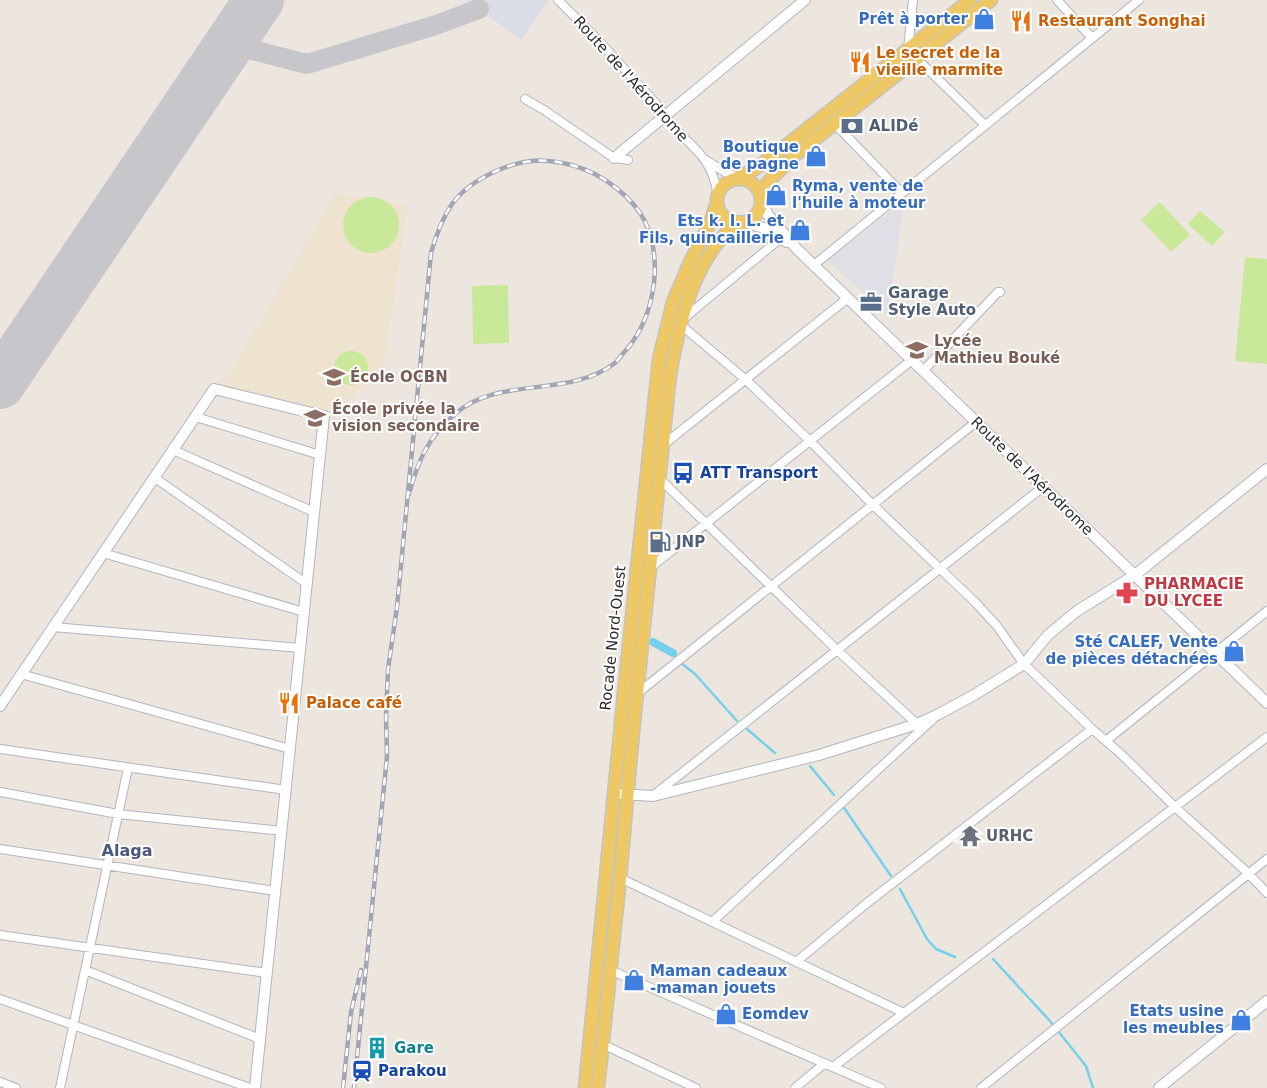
<svg xmlns="http://www.w3.org/2000/svg" width="1267" height="1088" font-family="'DejaVu Sans',sans-serif">
<rect width="100%" height="100%" fill="#ede6df"/>
<path fill="#e1dfe6" d="M 905,200 L 887,315 L 828,260 Z"/>
<path fill="#eee3cf" d="M 336,193 L 408,205 L 384,363 L 339,413 L 221,388 Z"/>
<path fill="#dadce6" d="M 466,0 L 549,0 L 521,40 Z"/>
<path fill="#cae899" d="M343 225a28 28 0 1 1 56 0a28 28 0 1 1-56 0Z
M 1160,202 L 1190,235 L 1171,252 L 1141,220 Z
M 1200,211 L 1225,232 L 1212,246 L 1188,224 Z
M 1245,257 L 1267,259 L 1267,364 L 1235,361 Z
M 508,285 L 509,343 L 473,344 L 472,286 Z
M334 368a17 17 0 1 1 34 0a17 17 0 1 1-34 0Z"/>
<g fill="none" stroke-linecap="round" stroke-linejoin="round">
<path stroke="#76d0eb" stroke-width="2.5" d="M 681,663 L 695,674 L 737,721
M 747,729 L 775,753
M 810,766 L 834,795
M 842,805 L 891,876
M 900,889 L 927,939 L 936,949 L 955,957
M 993,959 L 1050,1021 L 1086,1066 L 1093,1088"/>
<path stroke="#76d0eb" stroke-width="8" d="M 653,642 L 673,653"/>
<path stroke="#c7c6ca" stroke-width="20" d="M 229,44 L 307,64 L 436,25 L 479,9"/>
<path stroke="#c7c6ca" stroke-width="50" d="M 0,384 L 259,0"/>
<g stroke="#b2b5bf" stroke-width="10">
<path id="minor" d="M 558,0 L 598,40 L 660,108 C 670,129 691,141 704,159 C 712,170 716,182 718,196
M 913,0 L 908,50 L 985,125
M 1057,0 L 1092,38
M 525,99 L 544,110 L 614,158 L 628,160
M 834,123 L 902,193
M 704,159 L 725,172 L 739,178
M 814,265 L 1139,0
M 682,320 L 781,238
M 681,325 L 745,379 L 809,440 L 872,504 L 975,602 L 997,626 L 1024,664 L 1092,729 L 1121,754 L 1175,807 L 1249,874 L 1267,893
M 923,371 L 998,292 L 1000,292
M 196,417 L 320,455
M 663,445 L 848,298
M 173,450 L 314,512
M 155,478 L 307,584
M 660,479 L 837,650 L 917,724
M 103,553 L 304,612
M 651,567 L 912,360
M 53,627 L 300,648
M 21,674 L 290,749
M 638,693 L 976,422
M 1107,740 L 1267,611
M 0,749 L 286,790
M 0,792 L 118,814 L 282,831
M 654,795 L 1043,487
M 0,849 L 275,891
M 620,878 L 904,1013
M 712,922 L 933,719
M 0,935 L 267,973
M 796,962 L 867,903 L 1092,729
M 85,970 L 260,1039
M 610,970 L 881,1088
M 0,999 L 250,1088
M 602,1044 L 696,1088
M 833,1067 L 1267,737
M 0,1082 L 16,1088
M 60,1088 L 128,768
M 795,1088 L 825,1063
M 981,1088 L 1267,859"/>
</g>
<g stroke="#b2b5bf" stroke-width="12">
<path id="tertiary" d="M 614,158 L 805,0
M 761,199 L 768,215 L 797,249 L 1267,703
M 743,222 L 764,228 L 787,242
M 0,706 L 214,389 L 324,416 L 255,1088
M 621,794 L 653,796 L 819,755 L 917,724 L 937,715 L 974,695 L 1024,664 L 1048,635 L 1077,611 L 1135,575 L 1267,469
M 1159,1088 L 1267,1001"/>
</g>
<g stroke="#c4c4c4" stroke-width="15">
<path id="primary" d="M717 201a22 22 0 1 1 44 0a22 22 0 1 1-44 0Z
M 733,180 L 755,169 L 773,156 L 970,0
M 761,199 L 767,183 L 795,155 L 991,0
M 585,1088 L 624,693 L 659,359 L 673,302 L 690,262 L 710,223 L 717,202
M 598,1088 L 620,878 L 633,732 L 670,375 C 679,322 694,257 738,222"/>
</g>
<use href="#minor" stroke="#fff" stroke-width="8"/>
<use href="#tertiary" stroke="#fff" stroke-width="10"/>
<use href="#primary" stroke="#edc864" stroke-width="12"/>
<g stroke="#a1a5b5" stroke-width="4.5">
<path id="rail" d="M 343,1088 L 351,1012 L 361,970
M 354,1088 L 387,756 L 386,717 L 388,669 L 397,607 L 431,253 C 436,235 442,219 452,204 C 471,178 517,157 549,161 C 582,164 611,179 634,205 C 652,225 657,256 654,283 C 651,307 643,330 627,349 C 623,353 619,359 615,363 C 568,399 499,375 455,414 C 428,437 418,461 409,494"/>
</g>
<use href="#rail" stroke="#fff" stroke-width="2.5" stroke-dasharray="8" stroke-linecap="butt"/>
</g>
<defs>
<g id="shop-bare" transform="scale(1.725)"><path d="M-5-2.5h2.3a2.7 3.5 0 0 1 5.4 0H5L5.5 6h-11ZM-1.5-2.5h3a1.5 2.3 0 0 0-3 0Z" fill="#3f7fe0" stroke="#fff" stroke-width="2.5" paint-order="stroke"/></g>
<g id="restaurant-bare" transform="scale(1.725)"><path d="M-5-6h1v4h1v-4h1v4h1v-4h1v5L-1.5 .5V6h-2V.5L-5-1ZM5-6V6H3V1.5H1.5Q1.5-4 5-6Z" fill="#e8710a" stroke="#fff" stroke-width="2.5" paint-order="stroke"/></g>
<g id="bank-bare" transform="scale(1.725)"><path d="M-6-4H6V4H-6ZM0-2.3a2.3 2.3 0 1 0 0 4.6a2.3 2.3 0 1 0 0-4.6Z" fill="#5c6f8a" stroke="#fff" stroke-width="2.5" paint-order="stroke"/></g>
<g id="office-bare" transform="scale(1.725)"><path d="M-6-3h4V-5.5h4V-3h4V5H-6ZM-1-4.5V-3h2v-1.5ZM-6 0V1H6V0Z" fill="#5c6f8a" stroke="#fff" stroke-width="2.5" paint-order="stroke"/></g>
<g id="school-bare" transform="scale(1.725)"><path d="M0-5L7-2L0 1L-7-2ZM-4 1L0 2.5L4 1V4Q0 6-4 4Z" fill="#8d6e63" stroke="#fff" stroke-width="2.5" paint-order="stroke"/></g>
<g id="bus-bare" transform="scale(1.725)"><path d="M-5-6H5V4H4V6H2V4H-2V6H-4V4H-5ZM-3.5-4V0h7V-4ZM-3.5 1.2v1.5H-2V1.2ZM2 1.2v1.5H3.5V1.2Z" fill="#1a4fb4" stroke="#fff" stroke-width="2.5" paint-order="stroke"/></g>
<g id="fuel-bare" transform="scale(1.725)"><path d="M-5.5-6h7V0h2V4h1.3V-2.5L3-4.5l.8-.8L6-3V5H2.5V1h-1V6h-7ZM-4.2-4.7v3.2H.2V-4.7Z" fill="#5c6f8a" stroke="#fff" stroke-width="2.5" paint-order="stroke"/></g>
<g id="pharmacy-bare" transform="scale(1.725)"><path d="M-2-6h4v4h4v4h-4v4h-4v-4h-4v-4h4Z" fill="#e0444e" stroke="#fff" stroke-width="2.5" paint-order="stroke"/></g>
<g id="temple-bare" transform="scale(1.725)"><path d="M0-6L5-2H3V0L6.5 2.5H4V6H1.5V3h-3V6H-4V2.5H-6.5L-3 0V-2H-5Z" fill="#6b7280" stroke="#fff" stroke-width="2.5" paint-order="stroke"/></g>
<g id="building-bare" transform="scale(1.725)"><path d="M-4-6H4V6H1V3H-1V6H-4ZM-2.5-4.3h1.7v1.8h-1.7ZM.8-4.3h1.7v1.8H.8ZM-2.5-1h1.7V.8h-1.7ZM.8-1h1.7V.8H.8Z" fill="#0f9aa8" stroke="#fff" stroke-width="2.5" paint-order="stroke"/></g>
<g id="station-bare" transform="scale(1.725)"><path d="M-3-6H3Q5-6 5-4V2Q5 4 3 4L4.5 6H3L1.5 4h-3L-3 6H-4.5L-3 4Q-5 4-5 2V-4Q-5-6-3-6ZM-3.5-4v3h7v-3ZM-3.5 1v1.5H-2V1ZM2 1v1.5H3.5V1Z" fill="#1a4fb4" stroke="#fff" stroke-width="2.5" paint-order="stroke"/></g>
</defs>
<g fill-rule="evenodd">
<use href="#shop-bare" x="984" y="19"/>
<use href="#restaurant-bare" x="1021" y="21"/>
<use href="#restaurant-bare" x="860" y="62"/>
<use href="#bank-bare" x="852" y="126"/>
<use href="#shop-bare" x="816" y="156"/>
<use href="#shop-bare" x="776" y="195"/>
<use href="#shop-bare" x="800" y="230"/>
<use href="#office-bare" x="871" y="302"/>
<use href="#school-bare" x="917" y="350"/>
<use href="#school-bare" x="334" y="377"/>
<use href="#school-bare" x="315" y="418"/>
<use href="#bus-bare" x="683" y="473"/>
<use href="#fuel-bare" x="660" y="542"/>
<use href="#pharmacy-bare" x="1127" y="593"/>
<use href="#shop-bare" x="1234" y="651"/>
<use href="#restaurant-bare" x="289" y="703"/>
<use href="#temple-bare" x="970" y="836"/>
<use href="#shop-bare" x="634" y="980"/>
<use href="#shop-bare" x="726" y="1014"/>
<use href="#shop-bare" x="1241" y="1020"/>
<use href="#building-bare" x="377" y="1048"/>
<use href="#station-bare" x="362" y="1071"/>
</g>
<g text-anchor="middle" dominant-baseline="central" stroke-width="4" stroke-linejoin="round" paint-order="stroke">
<g font-size="15" font-weight="bold" fill="#366cbe" stroke="#fff" text-anchor="end">
<text x="968" y="19">Prêt à porter</text>
<text x="799" y="147">Boutique<tspan x="799" dy="17">de pagne</tspan></text>
<text x="792" y="186" text-anchor="start">Ryma, vente de<tspan x="792" dy="17">l'huile à moteur</tspan></text>
<text x="784" y="221">Ets k. I. L. et<tspan x="784" dy="17">Fils, quincaillerie</tspan></text>
<text x="1218" y="642">Sté CALEF, Vente<tspan x="1218" dy="17">de pièces détachées</tspan></text>
<text x="650" y="971" text-anchor="start">Maman cadeaux<tspan x="650" dy="17">-maman jouets</tspan></text>
<text x="1224" y="1011">Etats usine<tspan x="1224" dy="17">les meubles</tspan></text>
<text x="742" y="1014" text-anchor="start">Eomdev</text>
</g>
<g font-size="15" font-weight="bold" fill="#c56008" stroke="#fff" text-anchor="start">
<text x="1038" y="21">Restaurant Songhai</text>
<text x="876" y="53">Le secret de la<tspan x="876" dy="17">vieille marmite</tspan></text>
<text x="306" y="703">Palace café</text>
</g>
<g font-size="15" fill="#2c2c2c" stroke="#fff">
<text transform="translate(631 79) rotate(48)">Route de l'Aérodrome</text>
<text transform="translate(1032 476) rotate(44)">Route de l'Aérodrome</text>
<text transform="translate(613 638) rotate(-84)">Rocade Nord-Ouest</text>
</g>
<g font-size="15" font-weight="bold" fill="#4e5e75" stroke="#fff" text-anchor="start">
<text x="869" y="126">ALIDé</text>
<text x="888" y="293">Garage<tspan x="888" dy="17">Style Auto</tspan></text>
<text x="676" y="542">JNP</text>
</g>
<g font-size="15" font-weight="bold" fill="#785e54" stroke="#fff" text-anchor="start">
<text x="934" y="341">Lycée<tspan x="934" dy="17">Mathieu Bouké</tspan></text>
<text x="350" y="377">École OCBN</text>
<text x="332" y="409">École privée la<tspan x="332" dy="17">vision secondaire</tspan></text>
</g>
<g font-size="15" font-weight="bold" fill="#164399" stroke="#fff" text-anchor="start">
<text x="700" y="473">ATT Transport</text>
<text x="378" y="1071">Parakou</text>
</g>
<g font-size="15" font-weight="bold" fill="#be3a42" stroke="#fff" text-anchor="start">
<text x="1144" y="584">PHARMACIE<tspan x="1144" dy="17">DU LYCEE</tspan></text>
</g>
<g font-size="15" font-weight="bold" fill="#5b616d" stroke="#fff" text-anchor="start">
<text x="986" y="836">URHC</text>
</g>
<g font-size="15" font-weight="bold" fill="#0d838f" stroke="#fff" text-anchor="start">
<text x="394" y="1048">Gare</text>
</g>
<g font-size="16" font-weight="bold" fill="#4d577c" stroke="#fff">
<text x="127" y="850">Alaga</text>
</g>
</g>
</svg>
